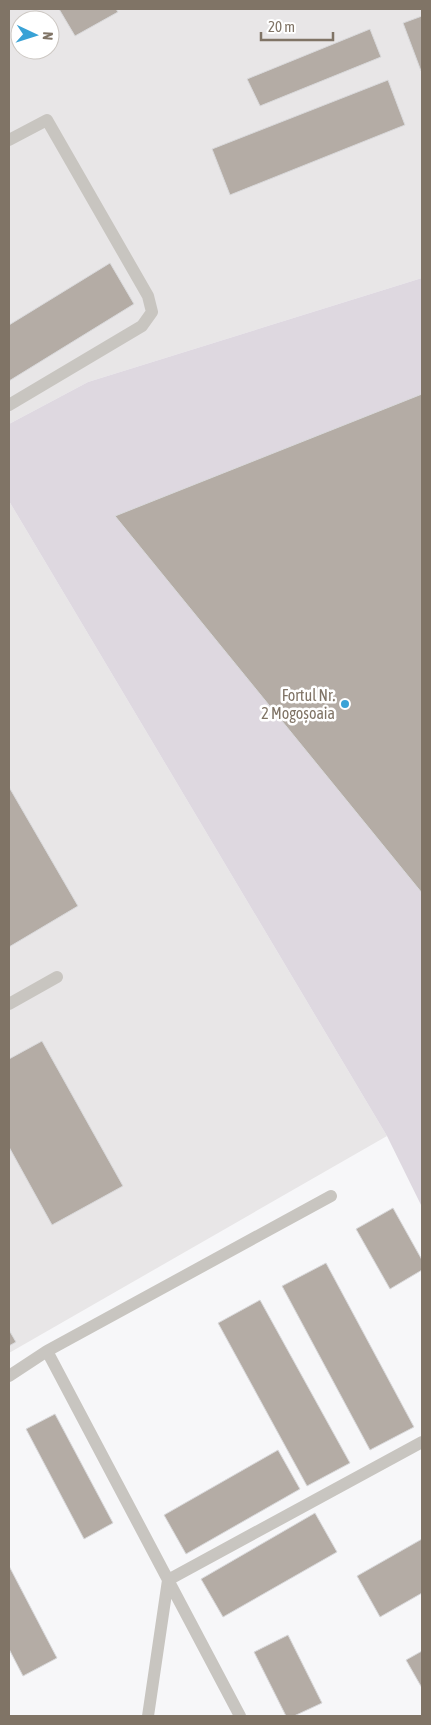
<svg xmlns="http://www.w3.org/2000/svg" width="431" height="1725" font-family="'Asap Condensed',sans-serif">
<rect width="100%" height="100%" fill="#f7f7f9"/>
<path fill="#e8e6e7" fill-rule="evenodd" d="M 9,9 L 422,9 L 422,278 L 88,382 L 9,424 ZM 20,20 L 50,20 L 50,50 L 20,50 Z
M 9,501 L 387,1136 L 9,1353 Z"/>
<path fill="#ded8e0" d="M 422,278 L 422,1207 L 387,1136 L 9,501 L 9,424 L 88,382 Z"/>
<path fill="#b4aca5" stroke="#d9d9db" d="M 59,9 L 116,9 L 118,12 L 75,36 Z
M 422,16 L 422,71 L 421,71 L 403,23 Z
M 370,29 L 381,57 L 260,106 L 247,79 Z
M 388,80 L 405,125 L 230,195 L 212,149 Z
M 110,263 L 134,304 L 9,381 L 9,325 Z
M 422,394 L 422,893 L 115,516 Z
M 9,787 L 78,906 L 9,947 Z
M 42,1041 L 123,1186 L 52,1225 L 9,1147 L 9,1059 Z
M 393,1208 L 422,1260 L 422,1270 L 390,1289 L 356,1229 Z
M 326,1263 L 414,1427 L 370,1450 L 282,1286 Z
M 260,1300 L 350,1463 L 307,1486 L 218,1323 Z
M 9,1330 L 16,1342 L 9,1346 Z
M 55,1414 L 113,1523 L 84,1539 L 26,1429 Z
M 278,1450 L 300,1489 L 186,1554 L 164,1515 Z
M 315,1513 L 337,1552 L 223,1617 L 201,1579 Z
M 422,1539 L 422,1593 L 380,1617 L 357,1576 Z
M 9,1566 L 57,1658 L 23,1676 L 9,1649 Z
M 288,1635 L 322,1703 L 294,1716 L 286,1716 L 254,1652 Z
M 422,1651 L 422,1688 L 406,1660 Z"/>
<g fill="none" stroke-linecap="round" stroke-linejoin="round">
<path stroke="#c8c5c0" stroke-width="12" d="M 9,140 L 47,120 L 148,296 L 152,312 L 142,326 L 9,405
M 9,1004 L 57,977
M 47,1351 L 240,1716
M 9,1376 L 47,1351 L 331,1196
M 168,1580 L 422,1442
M 148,1716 L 168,1580"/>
</g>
<circle fill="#39a2d6" stroke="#fff" stroke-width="2" cx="345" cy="704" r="5"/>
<g text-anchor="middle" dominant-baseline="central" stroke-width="5" stroke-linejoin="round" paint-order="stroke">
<g font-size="16" fill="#807466" stroke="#fff" text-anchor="end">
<text x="335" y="695">Fortul Nr.<tspan x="335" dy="18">2 Mogoșoaia</tspan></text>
</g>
</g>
<rect width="431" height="1725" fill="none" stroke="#807466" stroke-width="20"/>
<g transform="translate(35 35) rotate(94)"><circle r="24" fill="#ffffff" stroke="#ccc7c2"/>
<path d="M0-4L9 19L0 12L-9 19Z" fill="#39a2d6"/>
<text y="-8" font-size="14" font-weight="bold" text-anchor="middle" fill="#807466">N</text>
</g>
<path d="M261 32v8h72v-8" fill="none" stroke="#807466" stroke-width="2.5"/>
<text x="268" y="32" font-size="15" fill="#807466" stroke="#ffffff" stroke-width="4" paint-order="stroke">20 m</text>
</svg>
